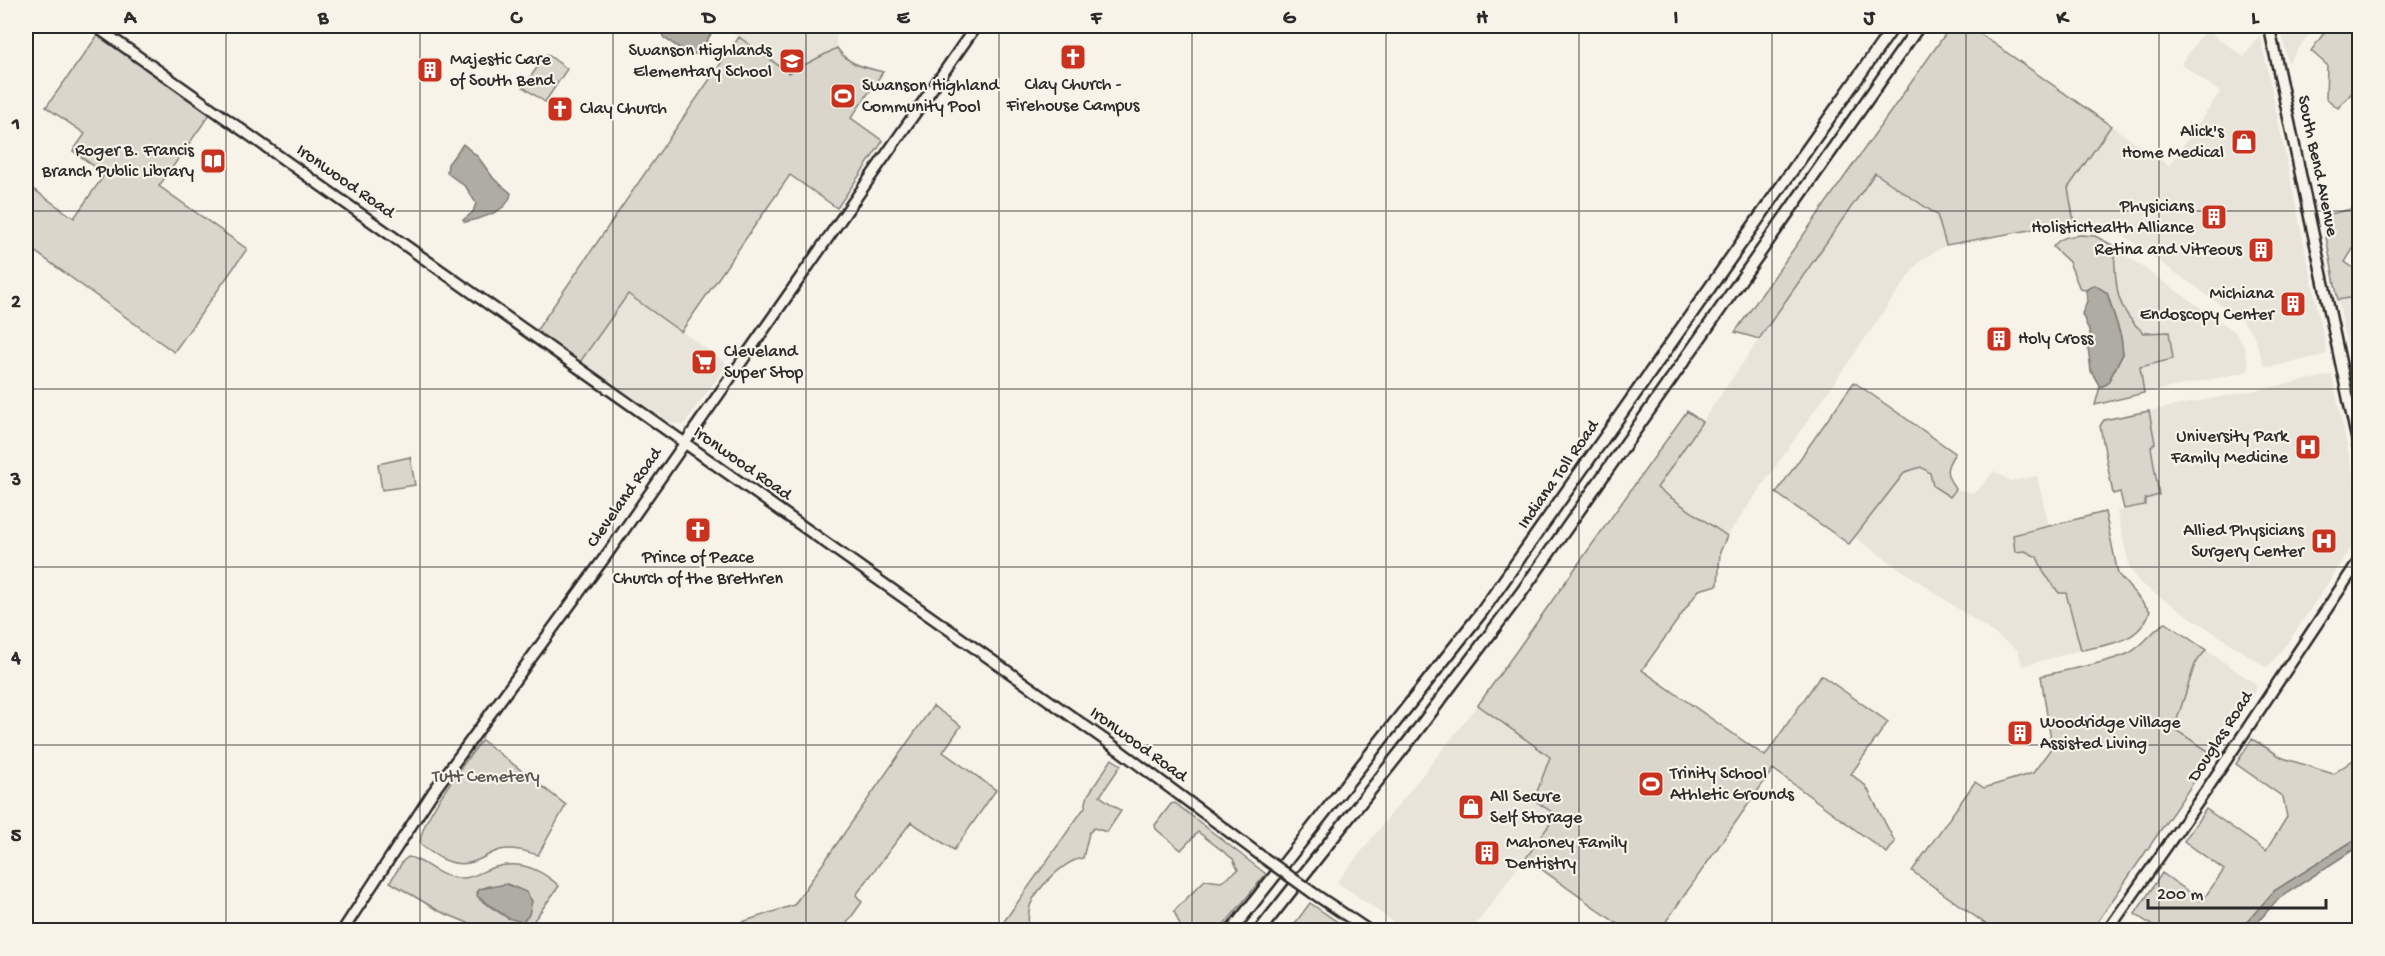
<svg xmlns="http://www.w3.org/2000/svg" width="2385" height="956" font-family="'Gochi Hand',sans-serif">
<rect width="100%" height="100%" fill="#f7f3e8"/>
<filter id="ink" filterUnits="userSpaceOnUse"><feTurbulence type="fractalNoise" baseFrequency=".0167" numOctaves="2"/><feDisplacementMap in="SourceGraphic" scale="12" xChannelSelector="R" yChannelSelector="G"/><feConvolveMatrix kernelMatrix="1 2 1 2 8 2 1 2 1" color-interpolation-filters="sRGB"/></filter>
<g filter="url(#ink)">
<path fill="#e8e4da" d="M 723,26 L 835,26 L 837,48 L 789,74 Z
M 2280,26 L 2315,26 L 2288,63 Z
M 2206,29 L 2244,57 L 2260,35 L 2327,353 L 2324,355 L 2270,367 L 2264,365 L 2253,333 L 2239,318 L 2114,229 L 2091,221 L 2074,222 L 2068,188 L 2111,126 L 2169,166 L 2220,92 L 2181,64 Z
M 1875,173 L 1938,215 L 1946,245 L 1923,259 L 1915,267 L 1727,536 L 1656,488 Z
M 2114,247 L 2235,332 L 2244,346 L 2249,367 L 2246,372 L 2144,393 L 2140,367 L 2169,332 L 2144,333 L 2130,321 L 2116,295 Z
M 628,294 L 728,364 L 683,425 L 671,423 L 580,362 Z
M 2354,297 L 2359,301 L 2359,405 L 2338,300 Z
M 2332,375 L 2359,502 L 2359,537 L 2289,641 L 2267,668 L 2141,584 L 2130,569 L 2117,512 L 2145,505 L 2145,499 L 2159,495 L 2151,446 L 2155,443 L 2149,411 Z
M 1921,467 L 1930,473 L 1949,497 L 1956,489 L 1972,493 L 1978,490 L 1994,471 L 2010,481 L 2037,476 L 2049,526 L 2013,535 L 2015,552 L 2025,551 L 2037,557 L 2044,573 L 2059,593 L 2066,593 L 2081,650 L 2022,666 L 2018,650 L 1854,537 L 1905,472 Z
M 2206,650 L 2256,684 L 2256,691 L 2213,754 L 2174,729 L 2195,664 Z
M 1478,705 L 1550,757 L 1534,799 L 1556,815 L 1472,930 L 1405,930 L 1337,882 Z"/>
<path fill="#dad6cc" stroke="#82807c" stroke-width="1.5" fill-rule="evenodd" d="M 1951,26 L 1969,26 L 2111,126 L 2068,188 L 2074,222 L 1946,245 L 1937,215 L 1875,173 L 1759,339 L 1735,332 Z
M 2329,26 L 2359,26 L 2359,85 L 2338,108 L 2326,98 L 2327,65 L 2311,51 Z
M 98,35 L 210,114 L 159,186 L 247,249 L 174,352 L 26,245 L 26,184 L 74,218 L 105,174 L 73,151 L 85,134 L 46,107 Z
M 739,37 L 789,73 L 837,48 C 848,65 864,67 883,72 L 851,118 L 883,141 L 837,208 L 790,175 L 681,332 L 628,294 L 580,362 L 536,331 Z
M 547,54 L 567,69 L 545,102 L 523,87 Z
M 2359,204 L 2359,239 L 2345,262 L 2359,272 L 2359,301 L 2354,297 L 2338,300 L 2322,216 L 2355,208 Z
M 2081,235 L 2095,236 L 2114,246 C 2116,284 2113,307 2144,333 L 2169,332 L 2173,359 L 2140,367 L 2144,393 L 2095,405 L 2100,387 L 2107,384 L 2123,354 L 2121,337 L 2107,293 L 2095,285 L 2086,290 L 2080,289 L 2069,262 L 2053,247 C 2059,237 2070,236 2081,235 Z
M 1854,382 L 1955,453 C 1945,468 1944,474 1956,489 L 1950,497 L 1933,486 L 1930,473 L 1921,467 L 1905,472 L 1849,544 L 1776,493 Z
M 1687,411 L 1702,422 L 1657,488 L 1727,536 L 1720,552 L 1718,585 L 1699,590 L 1642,670 L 1765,756 L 1821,675 L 1888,722 L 1851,774 L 1866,786 L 1895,842 L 1887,853 L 1773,769 L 1660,930 L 1626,930 L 1526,858 L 1556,815 L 1534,800 L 1550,757 L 1478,705 Z
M 2149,411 L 2155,443 L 2151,447 L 2159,495 L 2145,499 L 2145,505 L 2124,509 L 2120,492 L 2113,494 L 2100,426 L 2104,420 Z
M 410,457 L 415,485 L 382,490 L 378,464 Z
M 2105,512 L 2118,574 L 2150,611 C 2140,642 2109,645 2081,650 L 2066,593 L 2059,593 L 2044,573 L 2037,557 L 2025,551 L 2015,552 L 2013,535 Z
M 2166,623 L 2206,650 L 2195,664 L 2174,729 L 2213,754 L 2092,930 L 1994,930 L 1912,871 L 1975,782 L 1984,788 L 2033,773 L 2052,747 L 2041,676 C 2069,669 2100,665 2127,654 C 2143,648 2156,625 2166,623 Z
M 933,706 L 961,726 L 943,752 L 996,790 L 954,850 L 911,822 L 856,895 L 862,902 L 842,930 L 726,930 L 730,926 L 794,905 Z
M 2252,739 L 2283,758 L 2333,774 L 2359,756 L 2359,837 L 2274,891 L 2240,930 L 2159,930 L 2135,914 L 2162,873 L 2202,901 L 2224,870 L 2184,841 L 2206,809 L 2266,851 L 2287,817 L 2283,797 L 2236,764 Z
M 482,740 L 566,805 L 538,855 C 525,851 514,847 500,850 C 489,853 480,861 469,863 C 451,867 434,855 421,845 C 415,825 468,758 482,740 Z
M 1112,759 L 1121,765 L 1100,796 L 1121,811 L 1107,832 L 1094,828 L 1089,833 L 1083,858 C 1065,860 1036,889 1030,906 C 1028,914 1028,923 1028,930 L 998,930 L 1085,807 L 1088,795 Z
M 1175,803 L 1266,874 L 1220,930 L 1182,930 L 1174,911 L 1205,880 L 1221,882 L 1238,870 L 1233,859 L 1198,832 L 1181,850 L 1156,829 L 1155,825 L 1171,804 Z
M 408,857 C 425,859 435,877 460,878 C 473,879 483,870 495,867 C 520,860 541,869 559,886 L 527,930 L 485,930 L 439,911 L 390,882 L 403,861 ZM 490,885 L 508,918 L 480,900 L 477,892 Z
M 1310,903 L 1349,930 L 1290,930 Z"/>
<path fill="#afaca4" stroke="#7a7874" stroke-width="1.5" d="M 658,26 L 706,26 L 711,34 L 699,53 L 690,55 L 664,38 Z
M 463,144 L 478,157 L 494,179 L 511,193 C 509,212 480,219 465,222 L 463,220 L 473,212 L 476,203 L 466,187 L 447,173 L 448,164 Z
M 2095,285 L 2107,293 L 2121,337 L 2123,354 L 2107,384 L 2100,387 L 2091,371 L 2088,347 L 2090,333 L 2082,314 L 2087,301 L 2086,290 Z
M 2359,837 L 2359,846 L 2278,899 L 2251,930 L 2240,930 L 2274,891 Z
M 507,884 L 526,892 L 532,901 L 529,915 L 522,922 L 508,918 L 477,896 L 479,889 Z"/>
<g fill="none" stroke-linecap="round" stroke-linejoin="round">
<g stroke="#2b2b2b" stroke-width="14">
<path id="secondary" d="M 95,26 L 1119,750 L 1264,858
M 1313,893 L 1368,930
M 343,930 L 433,792 L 608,553 L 976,26
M 2108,930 L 2205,792 L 2360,559"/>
</g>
<g stroke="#2b2b2b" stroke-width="14">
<path id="primary" d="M 2269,26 L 2360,454"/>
</g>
<g stroke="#2b2b2b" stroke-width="15">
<path id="highway" d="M 1232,930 L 1481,613 L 1894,26
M 1260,930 L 1410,740 L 1521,593 L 1919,26"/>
</g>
<use href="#secondary" stroke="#f7f3e8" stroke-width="9"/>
<use href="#primary" stroke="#f7f3e8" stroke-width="9"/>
<use href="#highway" stroke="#f7f3e8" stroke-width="10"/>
<g stroke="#2b2b2b" stroke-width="14" stroke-linecap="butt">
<path id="secondary-bridge" d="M 1264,858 L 1313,893"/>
</g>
<use href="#secondary-bridge" stroke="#f7f3e8" stroke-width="9"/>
</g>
</g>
<path fill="none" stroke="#2b2b2b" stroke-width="1.5" stroke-opacity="0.55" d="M 226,26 L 226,930M 420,26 L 420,930M 613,26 L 613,930M 806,26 L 806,930M 999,26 L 999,930M 1192,26 L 1192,930M 1386,26 L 1386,930M 1579,26 L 1579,930M 1772,26 L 1772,930M 1966,26 L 1966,930M 2159,26 L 2159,930M 26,211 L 2360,211M 26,389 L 2360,389M 26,567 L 2360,567M 26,745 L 2360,745"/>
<defs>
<g id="church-square" transform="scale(1.35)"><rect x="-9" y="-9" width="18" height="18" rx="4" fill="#c8321e" stroke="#f7f3e8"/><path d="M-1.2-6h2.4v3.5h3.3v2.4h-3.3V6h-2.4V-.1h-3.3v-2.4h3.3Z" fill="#fff"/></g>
<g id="school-square" transform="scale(1.35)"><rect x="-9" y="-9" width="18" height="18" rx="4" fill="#c8321e" stroke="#f7f3e8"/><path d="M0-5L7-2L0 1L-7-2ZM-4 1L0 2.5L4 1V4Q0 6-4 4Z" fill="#fff"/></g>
<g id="building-square" transform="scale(1.35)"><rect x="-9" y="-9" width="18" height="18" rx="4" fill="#c8321e" stroke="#f7f3e8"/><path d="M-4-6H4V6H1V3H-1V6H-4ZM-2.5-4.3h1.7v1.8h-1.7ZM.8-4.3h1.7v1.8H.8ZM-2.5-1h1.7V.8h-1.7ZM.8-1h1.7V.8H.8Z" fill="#fff"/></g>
<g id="stadium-square" transform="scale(1.35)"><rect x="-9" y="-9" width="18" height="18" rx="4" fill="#c8321e" stroke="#f7f3e8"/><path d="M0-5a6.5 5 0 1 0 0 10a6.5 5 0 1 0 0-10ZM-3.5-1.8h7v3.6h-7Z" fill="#fff"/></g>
<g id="shop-square" transform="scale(1.35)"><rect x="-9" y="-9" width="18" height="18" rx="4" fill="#c8321e" stroke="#f7f3e8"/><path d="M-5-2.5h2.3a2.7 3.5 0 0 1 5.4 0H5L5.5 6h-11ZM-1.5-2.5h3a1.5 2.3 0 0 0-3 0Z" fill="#fff"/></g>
<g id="library-square" transform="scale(1.35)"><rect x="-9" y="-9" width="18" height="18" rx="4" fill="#c8321e" stroke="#f7f3e8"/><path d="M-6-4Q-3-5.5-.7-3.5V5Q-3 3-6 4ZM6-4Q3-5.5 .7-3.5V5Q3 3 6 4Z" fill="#fff"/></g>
<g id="supermarket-square" transform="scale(1.35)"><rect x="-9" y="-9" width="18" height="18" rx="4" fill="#c8321e" stroke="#f7f3e8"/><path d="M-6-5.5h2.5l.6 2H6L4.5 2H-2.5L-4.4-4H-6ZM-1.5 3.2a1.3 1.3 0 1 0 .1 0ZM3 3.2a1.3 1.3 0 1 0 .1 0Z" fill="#fff"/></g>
<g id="hospital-square" transform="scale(1.35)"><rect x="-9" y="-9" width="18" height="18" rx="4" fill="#c8321e" stroke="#f7f3e8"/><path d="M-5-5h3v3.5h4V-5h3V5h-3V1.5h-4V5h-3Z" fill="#fff"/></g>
</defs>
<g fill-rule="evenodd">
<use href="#church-square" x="1073" y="57"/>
<use href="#school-square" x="792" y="61"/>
<use href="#building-square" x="430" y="70"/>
<use href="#stadium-square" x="843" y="96"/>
<use href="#church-square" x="560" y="109"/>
<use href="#shop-square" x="2244" y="142"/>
<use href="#library-square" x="213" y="161"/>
<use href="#building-square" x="2214" y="217"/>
<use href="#building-square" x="2261" y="250"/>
<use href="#building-square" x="2293" y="304"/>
<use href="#building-square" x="1999" y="339"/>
<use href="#supermarket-square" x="704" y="362"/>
<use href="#hospital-square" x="2308" y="447"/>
<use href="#church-square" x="698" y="530"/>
<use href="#hospital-square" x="2324" y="541"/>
<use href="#building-square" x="2020" y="733"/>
<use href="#stadium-square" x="1651" y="784"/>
<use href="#shop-square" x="1471" y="807"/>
<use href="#building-square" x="1487" y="853"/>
</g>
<g text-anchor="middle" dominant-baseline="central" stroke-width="4.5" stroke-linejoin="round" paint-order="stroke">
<g font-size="18" fill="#2b2b2b" stroke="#f7f3e8" text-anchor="start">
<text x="772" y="51" text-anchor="end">Swanson Highlands<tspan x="772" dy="21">Elementary School</tspan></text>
<text x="450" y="60">Majestic Care<tspan x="450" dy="21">of South Bend</tspan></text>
<text x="1073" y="85" text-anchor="middle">Clay Church -<tspan x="1073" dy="21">Firehouse Campus</tspan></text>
<text x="862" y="86">Swanson Highland<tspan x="862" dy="21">Community Pool</tspan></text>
<text x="580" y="109">Clay Church</text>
<text x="2224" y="132" text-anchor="end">Alick's<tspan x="2224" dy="21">Home Medical</tspan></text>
<text x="194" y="151" text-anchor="end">Roger B. Francis<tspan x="194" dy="21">Branch Public Library</tspan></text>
<text x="2194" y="207" text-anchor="end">Physicians<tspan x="2194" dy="21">HolisticHealth Alliance</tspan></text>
<text x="2242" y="250" text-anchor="end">Retina and Vitreous</text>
<text x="2274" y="294" text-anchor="end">Michiana<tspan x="2274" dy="21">Endoscopy Center</tspan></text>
<text x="2018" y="339">Holy Cross</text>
<text x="724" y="352">Cleveland<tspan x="724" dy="21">Super Stop</tspan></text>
<text x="2288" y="437" text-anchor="end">University Park<tspan x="2288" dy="21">Family Medicine</tspan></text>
<text x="2304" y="531" text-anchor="end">Allied Physicians<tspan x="2304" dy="21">Surgery Center</tspan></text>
<text x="698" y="558" text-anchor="middle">Prince of Peace<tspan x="698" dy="21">Church of the Brethren</tspan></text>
<text x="2040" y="723">Woodridge Village<tspan x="2040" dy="21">Assisted Living</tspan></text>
<text x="1670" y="774">Trinity School<tspan x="1670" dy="21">Athletic Grounds</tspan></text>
<text x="1490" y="797">All Secure<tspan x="1490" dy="21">Self Storage</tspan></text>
<text x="1506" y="843">Mahoney Family<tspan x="1506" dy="21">Dentistry</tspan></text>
</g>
<g font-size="18" fill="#2b2b2b" stroke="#f7f3e8">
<text transform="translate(2317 166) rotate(78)">South Bend Avenue</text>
<text transform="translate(345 182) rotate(35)">Ironwood Road</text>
<text transform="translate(742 464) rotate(35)">Ironwood Road</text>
<text transform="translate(1559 475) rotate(-55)">Indiana Toll Road</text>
<text transform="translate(625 498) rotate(-55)">Cleveland Road</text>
<text transform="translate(2221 737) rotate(-57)">Douglas Road</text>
<text transform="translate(1138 745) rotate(36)">Ironwood Road</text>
</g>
<g font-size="18" fill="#575653" stroke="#f7f3e8">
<text x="486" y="777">Tutt Cemetery</text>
</g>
</g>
<rect width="2385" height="956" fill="none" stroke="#f7f3e8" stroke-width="66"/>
<path d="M2148 899v9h178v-9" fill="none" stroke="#2b2b2b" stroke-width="3"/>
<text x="2157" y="899" font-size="18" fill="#2b2b2b" stroke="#f7f3e8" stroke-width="4.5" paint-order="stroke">200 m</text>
<rect x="33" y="33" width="2319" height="890" fill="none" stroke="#2b2b2b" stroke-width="2"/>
<g font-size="20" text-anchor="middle" font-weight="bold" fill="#2b2b2b">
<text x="130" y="23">A</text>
<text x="323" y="23">B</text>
<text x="516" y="23">C</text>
<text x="709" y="23">D</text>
<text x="903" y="23">E</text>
<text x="1096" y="23">F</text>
<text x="1289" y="23">G</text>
<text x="1482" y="23">H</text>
<text x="1676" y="23">I</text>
<text x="1869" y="23">J</text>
<text x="2062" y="23">K</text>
<text x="2255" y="23">L</text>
<text x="16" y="129">1</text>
<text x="16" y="307">2</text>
<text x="16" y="485">3</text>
<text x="16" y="663">4</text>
<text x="16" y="841">5</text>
</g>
</svg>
